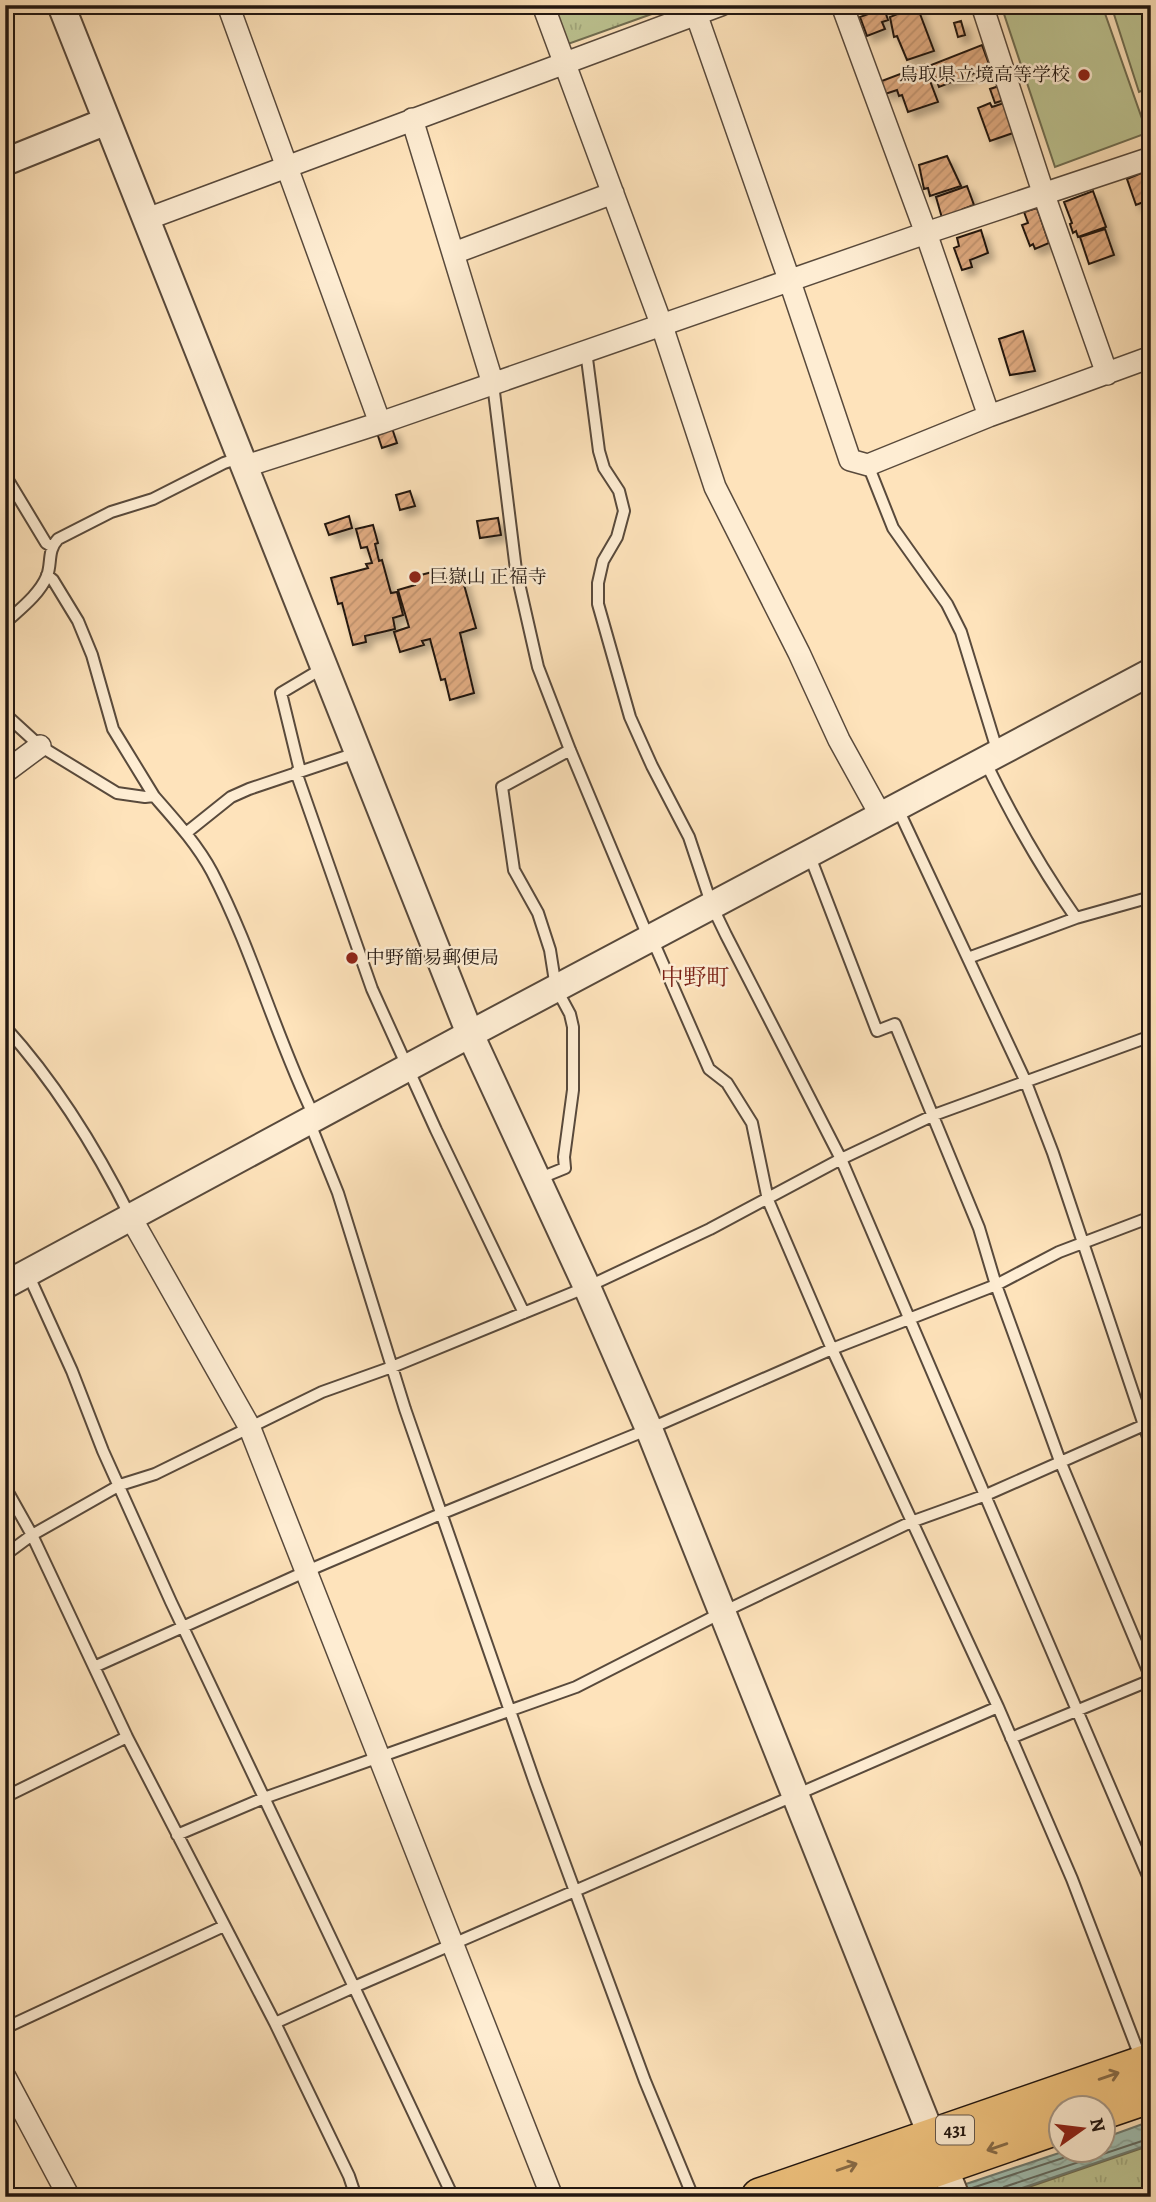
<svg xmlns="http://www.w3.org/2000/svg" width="1156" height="2202" font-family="Alegreya,'Noto Serif JP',serif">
<defs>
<pattern id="grass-tufts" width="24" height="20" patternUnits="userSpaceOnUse" patternTransform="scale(1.75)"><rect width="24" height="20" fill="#bdc492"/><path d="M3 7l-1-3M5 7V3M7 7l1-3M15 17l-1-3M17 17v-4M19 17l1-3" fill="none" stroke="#a2a87d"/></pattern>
<pattern id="water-waves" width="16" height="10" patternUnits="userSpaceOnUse" patternTransform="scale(1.75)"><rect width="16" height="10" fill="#a0beb1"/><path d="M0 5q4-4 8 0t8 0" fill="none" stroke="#8aa397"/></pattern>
<pattern id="building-hatch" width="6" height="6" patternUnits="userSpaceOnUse" patternTransform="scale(1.75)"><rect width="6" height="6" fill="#dfaa80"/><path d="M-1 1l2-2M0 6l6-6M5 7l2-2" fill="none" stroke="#bf926e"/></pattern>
<filter id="shadow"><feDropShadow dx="6" dy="6" stdDeviation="3.5" flood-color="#0004"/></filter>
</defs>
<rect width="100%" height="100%" fill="#fee3bb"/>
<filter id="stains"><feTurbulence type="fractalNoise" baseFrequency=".00286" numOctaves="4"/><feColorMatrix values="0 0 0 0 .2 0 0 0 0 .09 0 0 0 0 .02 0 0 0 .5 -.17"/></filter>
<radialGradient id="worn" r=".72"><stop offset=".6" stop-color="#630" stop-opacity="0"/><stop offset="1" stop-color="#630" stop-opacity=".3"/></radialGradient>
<path fill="url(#grass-tufts)" stroke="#706e52" stroke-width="2" d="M 554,5 L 677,5 L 568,44 Z
M 1151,2145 L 1151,2197 L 1000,2197 Z"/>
<path fill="#bdc492" stroke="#706e52" stroke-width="2" d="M 1001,5 L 1102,5 L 1147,133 L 1055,167 Z
M 1111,5 L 1151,5 L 1151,87 L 1139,92 Z"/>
<path fill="url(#water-waves)" stroke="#6e7b71" stroke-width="2" d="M 1151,2121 L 1151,2144 L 996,2197 L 927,2197 L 1068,2150 L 1104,2150 L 1104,2138 Z"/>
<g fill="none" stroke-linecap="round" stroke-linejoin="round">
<path stroke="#616a61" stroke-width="2" d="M 969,2189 L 1063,2158 L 1068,2155 L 1069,2150
M 998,2197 L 999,2191 L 1004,2187 L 1151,2138"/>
</g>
<path fill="url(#building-hatch)" stroke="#221711" stroke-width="2" filter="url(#shadow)" d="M 917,6 L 934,51 L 907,60 L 897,36 L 894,37 L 890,17 Z
M 884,8 L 888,20 L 882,22 L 885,29 L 867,36 L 860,17 Z
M 961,21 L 965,35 L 958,37 L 954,23 Z
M 982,45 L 990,67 L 939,87 L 931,65 Z
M 924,65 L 938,102 L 908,112 L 902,95 L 899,96 L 897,90 L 885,94 L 879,82 Z
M 1002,85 L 1007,99 L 995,103 L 990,89 Z
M 1007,102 L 1008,117 L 1013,133 L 990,141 L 978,108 L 990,103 L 992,107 Z
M 947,156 L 961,186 L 930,196 L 928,188 L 924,189 L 919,165 Z
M 1146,171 L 1151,185 L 1151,199 L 1136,205 L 1127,179 Z
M 967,186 L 974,205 L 963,209 L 964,211 L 942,218 L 936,197 Z
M 1093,191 L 1106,227 L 1078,237 L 1076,231 L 1073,233 L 1070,224 L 1072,223 L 1064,202 Z
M 1037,208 L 1049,243 L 1035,249 L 1033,244 L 1030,246 L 1022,225 L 1028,223 L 1024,212 Z
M 1105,229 L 1114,255 L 1089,264 L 1080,237 Z
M 981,230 L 988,253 L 970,260 L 972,267 L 962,270 L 954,248 L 959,246 L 957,238 Z
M 1023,331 L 1035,371 L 1010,375 L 999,339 Z
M 392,428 L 397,443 L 382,448 L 377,433 Z
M 410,491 L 415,506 L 400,510 L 396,495 Z
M 349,516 L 352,528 L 329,535 L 325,524 Z
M 498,518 L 501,535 L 480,538 L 477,521 Z
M 373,525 L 378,543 L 375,544 L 379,561 L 382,560 L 391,593 L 397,592 L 403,615 L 393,618 L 395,629 L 365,636 L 366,642 L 353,645 L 342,603 L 338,604 L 331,578 L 368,568 L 366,564 L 372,563 L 367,547 L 361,548 L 356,529 Z
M 440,570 L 443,579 L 461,574 L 476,628 L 460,633 L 474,693 L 450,700 L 445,679 L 441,680 L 430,639 L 422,641 L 424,645 L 400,652 L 394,632 L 409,627 L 398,590 L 415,585 L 413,577 Z"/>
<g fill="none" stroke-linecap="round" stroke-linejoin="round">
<g stroke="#594a3c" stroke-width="14">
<path id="service" d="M 586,351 L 599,451 L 604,468 L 619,491 L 624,511 L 617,537 L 603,561 L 598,583 L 598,604 L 630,717 L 652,766 L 689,837 L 712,906 L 726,935 L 841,1159 L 1151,1883
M 493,384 L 516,570 L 538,667 L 570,750 L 649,939 L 657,950 L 709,1069 L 727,1083 L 752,1123 L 768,1200 L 832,1349 L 998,1707 L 1072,1879 L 1141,2059
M 868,465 L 893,528 L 947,604 L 961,632 L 998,753
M 5,475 L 46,543 L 51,546
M 47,575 L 53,580 L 78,621 L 92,655 L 113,729 L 154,796
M 5,623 C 20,609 39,595 47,576 C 52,563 47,551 58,539 L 111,512 L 153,499 L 224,463 L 242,457
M 5,714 L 40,746 L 117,793 L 145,797 L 154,796 C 175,820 197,844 212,872 C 253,951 276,1038 315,1118
M 300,771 L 281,693 L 323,668
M 296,772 L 372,989 L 436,1130 L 524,1313
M 897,807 L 1025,1080 L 1053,1153 L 1151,1446
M 186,833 L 231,797 L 249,789 L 356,753
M 809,854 L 877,1031 L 895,1024 L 979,1228 L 996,1285 L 1060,1461 L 1151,1678
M 1076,918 L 1151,897
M 968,958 L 1076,918 C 1040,867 1012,817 985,761
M 5,1027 C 56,1083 97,1150 131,1218
M 309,1121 L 338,1193 L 405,1409 L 535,1783 L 645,2081 L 693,2197
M 538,1179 L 565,1168 L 564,1157 L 573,1090 L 573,1027 L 570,1014 L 556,988 L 550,950 L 538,913 L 514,870 L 502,787 L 570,750
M 28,1274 L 72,1371 L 103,1451 L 171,1602 L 354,1987 L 998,1707
M 5,1487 L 32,1535 L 127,1737 L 275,2023 L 349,2176 L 356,2197
M 5,1555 L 32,1535 L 120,1485 L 155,1474 L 322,1392 L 392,1367 L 587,1287 L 710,1229 L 841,1159 L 934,1115 L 1151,1036
M 94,1667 L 307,1571 L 443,1513 L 649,1429 L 832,1349 L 996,1285 L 1059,1252 L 1151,1217
M 1011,1738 L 1151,1680
M 5,1797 L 127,1737
M 177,1835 L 264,1798 L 576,1687 L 723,1612 L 911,1522 L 986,1495 L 1151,1422
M 275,2023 L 354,1987 L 453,2197
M 5,2028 L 224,1926"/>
</g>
<g stroke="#594a3c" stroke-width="24">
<path id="minor" d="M 228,5 L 380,423
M 543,5 L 662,326 L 715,487 L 799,653 L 839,740 L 881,816
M 693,5 L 790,282 L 850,460 L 868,465 L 989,416 L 1151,357
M 842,5 L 926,233 L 989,416
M 982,5 L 1044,195 L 1107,374
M 412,119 L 493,384
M 147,219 L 721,5
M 454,253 L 613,193
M 246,466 L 380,423 L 926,233 L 1151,158
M 5,772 L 40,746
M 131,1218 L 249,1426 L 552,2197
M 5,2077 L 69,2197"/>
</g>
<g stroke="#594a3c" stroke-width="30">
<path id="tertiary" d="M 61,5 L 470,1034 L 587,1287 L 649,1429 L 956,2197
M 5,162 L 107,121
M 5,1285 L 470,1034 L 1151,672"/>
</g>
<g stroke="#221711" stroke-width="40">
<path id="trunk" d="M 1104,2110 L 1151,2094
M 760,2197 L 1151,2062
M 852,2197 L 1062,2124"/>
</g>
<use href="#service" stroke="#feedd3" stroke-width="10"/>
<use href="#minor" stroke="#feedd3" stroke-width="21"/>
<use href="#tertiary" stroke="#feedd3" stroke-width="26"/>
<use href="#trunk" stroke="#efc27e" stroke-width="37"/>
</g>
<defs><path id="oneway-shaft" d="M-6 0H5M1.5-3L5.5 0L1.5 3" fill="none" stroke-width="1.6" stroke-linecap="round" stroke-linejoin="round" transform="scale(1.75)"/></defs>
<g stroke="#886c48">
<use href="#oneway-shaft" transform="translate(1109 2076) rotate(-19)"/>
<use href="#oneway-shaft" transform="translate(997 2147) rotate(161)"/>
<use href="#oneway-shaft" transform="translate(847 2167) rotate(-19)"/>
</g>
<g fill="#8f2418" stroke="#feedd3" stroke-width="2.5">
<circle cx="1084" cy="75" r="7"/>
<circle cx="415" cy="577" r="7"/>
<circle cx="352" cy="958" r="7"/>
</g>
<g text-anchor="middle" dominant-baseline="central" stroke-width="5" stroke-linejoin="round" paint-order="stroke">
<rect fill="#feedd3" stroke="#64574b" stroke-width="2" x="936" y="2115.5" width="38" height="29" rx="5"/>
<g font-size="18" font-weight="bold" fill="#221711">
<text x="955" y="2130">431</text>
</g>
<g font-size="19" fill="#221711" stroke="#feedd3" text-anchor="start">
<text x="1070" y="75" text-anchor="end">鳥取県立境高等学校</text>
<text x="429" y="577">巨嶽山 正福寺</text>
<text x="366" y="958">中野簡易郵便局</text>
</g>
<g font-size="23" fill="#7a1f14" stroke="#feedd3">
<text x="695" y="977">中野町</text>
</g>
</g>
<rect width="1156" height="2202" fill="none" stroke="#fee3bb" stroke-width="28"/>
<rect x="7" y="7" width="1142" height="2188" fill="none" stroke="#221711" stroke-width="3.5"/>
<rect x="14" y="14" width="1128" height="2174" fill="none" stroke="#221711" stroke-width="2"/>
<g transform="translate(1082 2129) rotate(76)"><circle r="33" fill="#feedd3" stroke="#a69785" stroke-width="2"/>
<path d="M0-5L12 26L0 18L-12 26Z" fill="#8f2418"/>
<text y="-10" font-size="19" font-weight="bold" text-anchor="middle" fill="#221711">N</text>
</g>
<rect width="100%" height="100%" filter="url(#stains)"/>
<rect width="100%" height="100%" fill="url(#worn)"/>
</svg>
